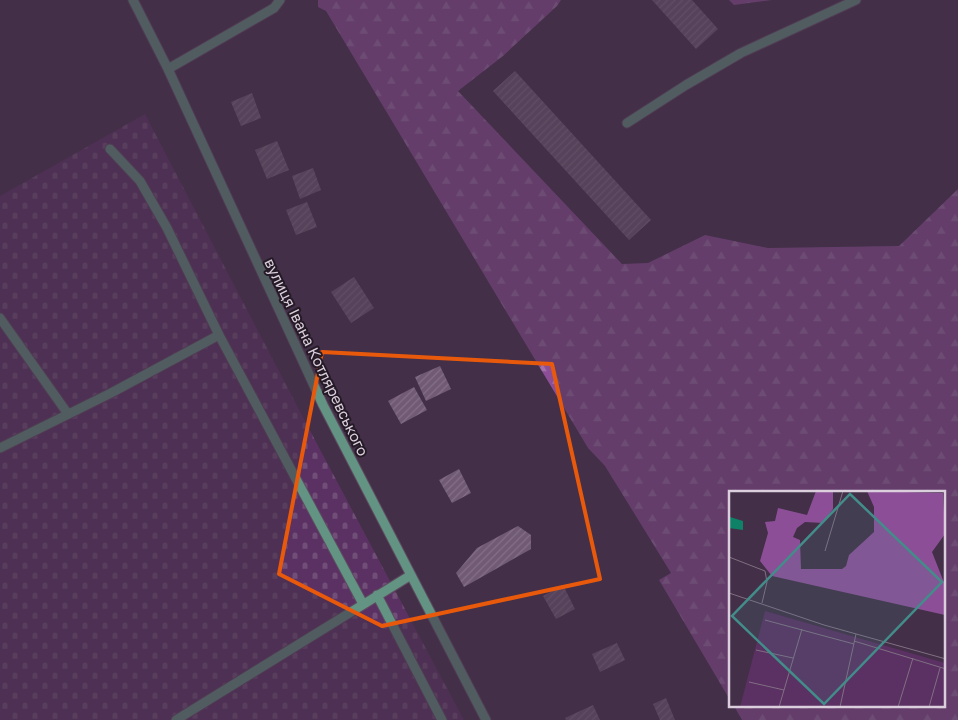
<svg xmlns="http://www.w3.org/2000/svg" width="958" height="720" font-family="'Golos Text',sans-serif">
<defs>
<pattern id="forest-firs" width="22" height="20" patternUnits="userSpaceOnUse" patternTransform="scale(1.25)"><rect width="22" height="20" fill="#8c4f97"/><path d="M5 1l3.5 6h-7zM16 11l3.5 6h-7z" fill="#a16faa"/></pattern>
<pattern id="cemetery-stones" width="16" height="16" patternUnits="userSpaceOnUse" patternTransform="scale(1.25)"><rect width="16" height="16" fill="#5a3162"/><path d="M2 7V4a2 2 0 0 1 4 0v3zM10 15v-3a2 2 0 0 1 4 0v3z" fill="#714e78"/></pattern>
<pattern id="building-hatch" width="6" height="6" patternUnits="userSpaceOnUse" patternTransform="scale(1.25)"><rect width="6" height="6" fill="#705a74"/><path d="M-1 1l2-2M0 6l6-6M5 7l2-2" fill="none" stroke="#847087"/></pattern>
</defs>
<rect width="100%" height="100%" fill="#432f47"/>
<path fill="url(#forest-firs)" d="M 318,0 L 561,0 L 557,6 L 503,56 L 458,91 L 622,264 L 648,263 L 705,235 L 768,248 L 899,246 L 958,189 L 958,720 L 742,720 L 734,706 L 944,706 L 944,492 L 730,492 L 730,700 L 659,580 L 671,573 L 605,466 L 588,448 L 326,11 L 318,7 Z
M 729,0 L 772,0 L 734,5 Z"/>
<path fill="url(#cemetery-stones)" d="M 145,114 L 316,442 L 464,720 L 0,720 L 0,196 Z"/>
<path fill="url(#building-hatch)" d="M 652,0 L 692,0 L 718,29 L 696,49 Z
M 515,71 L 651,220 L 629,240 L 493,91 Z
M 252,93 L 261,118 L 241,126 L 231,102 Z
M 277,141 L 289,170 L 267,179 L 255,150 Z
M 313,168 L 321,190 L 300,199 L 292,176 Z
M 307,202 L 317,227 L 296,235 L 286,210 Z
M 354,277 L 374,308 L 351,323 L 331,292 Z
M 440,366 L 451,389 L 426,401 L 415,377 Z
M 414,387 L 427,410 L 401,424 L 388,401 Z
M 459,469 L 471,493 L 452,503 L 439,480 Z
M 518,526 L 531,535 L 531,549 L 464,587 L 456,573 L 477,548 Z
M 563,585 L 575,609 L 556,619 L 543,596 Z
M 617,643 L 625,660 L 600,672 L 592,654 Z
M 666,698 L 675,720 L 660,720 L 653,704 Z
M 593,705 L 600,720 L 566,720 L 565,718 Z"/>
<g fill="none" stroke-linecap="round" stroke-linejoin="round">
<g stroke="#5e4c62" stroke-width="11">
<path id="minor" d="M 133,0 L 168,69 L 323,405 L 486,720
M 168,69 L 274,8 L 280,0
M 627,123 L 686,85 L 741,53 L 856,0
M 110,149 L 140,181 L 167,228 L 219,335 L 363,604
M 0,318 L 68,414
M 0,448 L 111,393 L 219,335
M 377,595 L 442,720
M 176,720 L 411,575"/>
</g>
<use href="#minor" stroke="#639382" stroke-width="9"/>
</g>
<path d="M0 0H958V720H0ZM 322,352 L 552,364 L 600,579 L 382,626 L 279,574 Z" fill="#432f47" fill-opacity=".55" fill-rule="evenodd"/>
<path fill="none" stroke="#e8590c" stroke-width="4" stroke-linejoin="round" d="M 322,352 L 552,364 L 600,579 L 382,626 L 279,574 Z"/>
<g text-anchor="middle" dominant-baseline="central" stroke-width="4" stroke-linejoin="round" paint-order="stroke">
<g font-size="15" fill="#dbcedd" stroke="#241b26">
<text transform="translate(317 357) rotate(64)">вулиця Івана Котляревського</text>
</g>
</g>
<g transform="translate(729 491)">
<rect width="216" height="216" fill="#432f47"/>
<path d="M 87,0 L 104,0 L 104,18 L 94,32 L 76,31 L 68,37 L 64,46 L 71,49 L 72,78 L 113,78 L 117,75 L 120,64 L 145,41 L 145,16 L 138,0 L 214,2 L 216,43 L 203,61 L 216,94 L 216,124 L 43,85 L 31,70 L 39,42 L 36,31 L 46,30 L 49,17 L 78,24 Z" fill="#8c4f97"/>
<path d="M 36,120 L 216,172 L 216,216 L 11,216 Z" fill="#5a3162"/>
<path d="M 0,0 L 1,26 L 14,30 L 14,39 L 0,37 Z" fill="#0e8166"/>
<path fill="none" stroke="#806f83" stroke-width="1" d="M 96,60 L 114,0M 0,66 L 36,80 L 38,91 L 33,112M 0,102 L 95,134 L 217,168M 36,129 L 125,153M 125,150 L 217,178M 27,159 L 64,167M 20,191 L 55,199M 50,216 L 73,138M 111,216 L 127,143M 169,216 L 184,167M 200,216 L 211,177"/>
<path fill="#428c8a" fill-opacity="0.15" stroke="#428c8a" stroke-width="2.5" d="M 121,3 L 213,91 L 95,213 L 3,125 Z"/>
<rect width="216" height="216" fill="none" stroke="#dbcedd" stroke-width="2.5"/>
</g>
</svg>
